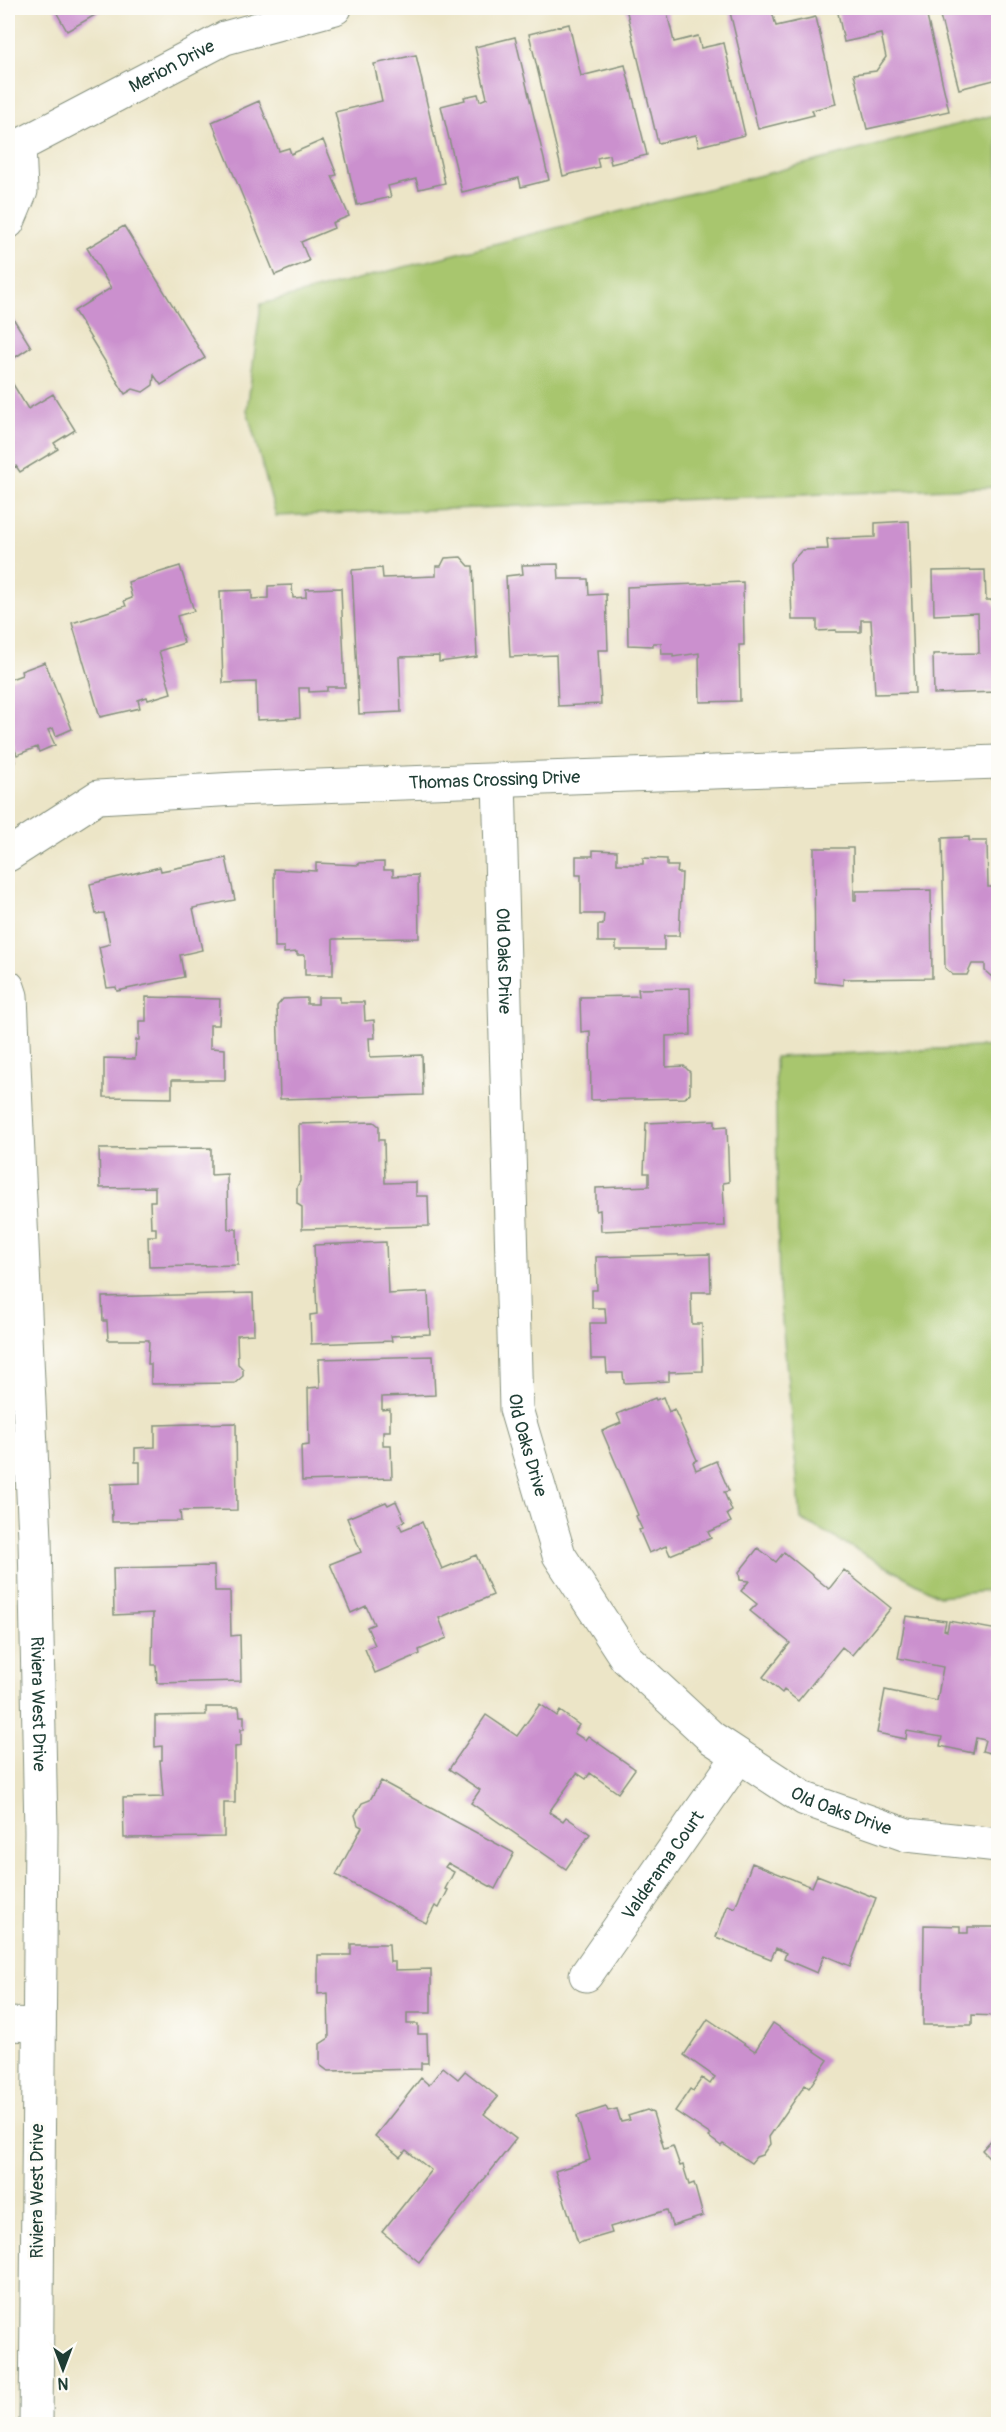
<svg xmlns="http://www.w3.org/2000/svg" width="1006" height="2432" font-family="Pangolin,sans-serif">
<rect width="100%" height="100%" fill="#fdfcf7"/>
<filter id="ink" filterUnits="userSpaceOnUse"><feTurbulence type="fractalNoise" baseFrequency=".0167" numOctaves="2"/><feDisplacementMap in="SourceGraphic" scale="12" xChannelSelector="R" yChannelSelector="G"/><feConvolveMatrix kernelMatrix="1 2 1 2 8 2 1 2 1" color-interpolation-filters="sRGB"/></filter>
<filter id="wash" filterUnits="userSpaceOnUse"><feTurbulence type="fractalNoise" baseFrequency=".008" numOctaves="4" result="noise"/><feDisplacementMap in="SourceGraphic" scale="24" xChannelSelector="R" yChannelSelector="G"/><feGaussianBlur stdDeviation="1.35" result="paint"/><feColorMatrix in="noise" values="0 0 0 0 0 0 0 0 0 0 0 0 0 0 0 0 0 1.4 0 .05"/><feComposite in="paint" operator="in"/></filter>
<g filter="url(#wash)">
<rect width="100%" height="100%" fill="#ece5c7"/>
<path fill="#a8c66e" stroke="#648251" stroke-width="1.5" d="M 998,114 L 998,487 L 276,516 L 247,410 L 261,304 Z
M 998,1046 L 998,1590 L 939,1596 L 801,1519 L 779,1289 L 775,1057 Z"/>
<g id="blocks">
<path fill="#cb90ce" d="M 54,8 L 103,8 L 104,10 L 67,31 Z
M 626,8 L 666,8 L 674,42 L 698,36 L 701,48 L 724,43 L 745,135 L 699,146 L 696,135 L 658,143 Z
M 729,8 L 771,8 L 776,26 L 816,17 L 836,104 L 812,110 L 814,115 L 758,129 Z
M 837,8 L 925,8 L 949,111 L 867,129 L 854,74 L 876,71 L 886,57 L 881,34 L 844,42 Z
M 938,8 L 998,8 L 998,79 L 959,89 Z
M 569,24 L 581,76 L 625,65 L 647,155 L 611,164 L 609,155 L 597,158 L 599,167 L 563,176 L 529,34 Z
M 515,37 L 549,180 L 521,187 L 519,178 L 462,192 L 441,106 L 465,100 L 464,97 L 478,94 L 480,101 L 487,98 L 475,47 Z
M 416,55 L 445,183 L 419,189 L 416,179 L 388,186 L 391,197 L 357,205 L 335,112 L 382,101 L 374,64 Z
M 259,101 L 279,151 L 289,148 L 291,154 L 323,140 L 337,175 L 332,176 L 349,216 L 332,223 L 334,228 L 301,242 L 309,261 L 275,275 L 212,122 Z
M 124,226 L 205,358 L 161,385 L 154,375 L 153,385 L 143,392 L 133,389 L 125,394 L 74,311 L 111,288 L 87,248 Z
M 8,310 L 31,347 L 8,362 Z
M 8,376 L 28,409 L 53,394 L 75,430 L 54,443 L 58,449 L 20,472 L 16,466 L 8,471 Z
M 909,521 L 915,693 L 875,694 L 871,620 L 861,620 L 861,632 L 836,632 L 836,630 L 817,631 L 817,620 L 792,620 L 790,563 L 802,550 L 828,549 L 827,539 L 875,537 L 875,523 Z
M 461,557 L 469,566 L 473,566 L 477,657 L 439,662 L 439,656 L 399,657 L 401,712 L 359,714 L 352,570 L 382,568 L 383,578 L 436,576 L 436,566 L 441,566 L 445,558 Z
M 558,564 L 559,579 L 588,579 L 589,595 L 606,594 L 608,650 L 598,650 L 601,704 L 558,706 L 556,655 L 510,657 L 506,576 L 523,574 L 522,565 Z
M 180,566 L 194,611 L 177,616 L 184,643 L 159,651 L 171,693 L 148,700 L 147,697 L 138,700 L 140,708 L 100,717 L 72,623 L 126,606 L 124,601 L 132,598 L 128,582 Z
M 985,570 L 986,600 L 991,600 L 998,609 L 998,692 L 934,694 L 933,654 L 979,653 L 978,613 L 934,615 L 933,571 Z
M 743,582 L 744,645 L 739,645 L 740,701 L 700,702 L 699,653 L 673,657 L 673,654 L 662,654 L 661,643 L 653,643 L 653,646 L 628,645 L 627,587 Z
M 292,585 L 293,598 L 306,597 L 306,589 L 341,588 L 345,687 L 327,687 L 327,691 L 309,692 L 309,688 L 299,688 L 300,718 L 257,720 L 256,682 L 223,683 L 220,591 L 252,590 L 252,599 L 268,598 L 268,586 Z
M 45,662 L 72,729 L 56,736 L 53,728 L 48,730 L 55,745 L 39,752 L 37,747 L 17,755 L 10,737 L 8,738 L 8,680 L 22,675 L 21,671 Z
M 8,744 L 15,762 L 8,766 Z
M 969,837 L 969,841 L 987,841 L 988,887 L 998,887 L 998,977 L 992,977 L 985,971 L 985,964 L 972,964 L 967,975 L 953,975 L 945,968 L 942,838 Z
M 814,848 L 853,848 L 854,900 L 856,900 L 856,891 L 931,890 L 932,978 L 843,979 L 843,985 L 815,982 Z
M 593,850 L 617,851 L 617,864 L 643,864 L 643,858 L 667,859 L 667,866 L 678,866 L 677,873 L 682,873 L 679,936 L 664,936 L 664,950 L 616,950 L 616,942 L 598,942 L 598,925 L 603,925 L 604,914 L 581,914 L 581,875 L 576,875 L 576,856 L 593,856 Z
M 226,858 L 235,900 L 193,908 L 202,950 L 180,955 L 184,977 L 117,991 L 116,987 L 107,988 L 99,947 L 110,944 L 104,913 L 96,914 L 90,884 L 160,867 L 161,871 Z
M 384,862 L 384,870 L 393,870 L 393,876 L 418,875 L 419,938 L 333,939 L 333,975 L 305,975 L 305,955 L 297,955 L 297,952 L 284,953 L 284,947 L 275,947 L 274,869 L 316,871 L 316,863 L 359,865 L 359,863 Z
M 690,988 L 691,1035 L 666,1036 L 666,1067 L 684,1066 L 690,1072 L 690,1093 L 685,1098 L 591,1100 L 590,1031 L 581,1032 L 580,997 L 639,996 L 638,989 Z
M 146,997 L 220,999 L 219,1025 L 210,1025 L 210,1048 L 225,1049 L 225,1080 L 172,1080 L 172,1098 L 104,1097 L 104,1058 L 135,1059 L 136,1040 L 139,1040 L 139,1021 L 146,1021 Z
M 318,997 L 340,997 L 340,1002 L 364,1002 L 365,1021 L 374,1020 L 375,1038 L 369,1038 L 370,1057 L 422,1055 L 423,1095 L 280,1099 L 277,1006 L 283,999 L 307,998 L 307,1004 L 318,1004 Z
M 715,1120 L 715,1127 L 727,1126 L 729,1182 L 723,1183 L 725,1226 L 601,1231 L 600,1210 L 596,1211 L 596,1188 L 649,1186 L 649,1173 L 644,1173 L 646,1123 Z
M 374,1122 L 379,1126 L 379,1140 L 384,1140 L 385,1183 L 416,1182 L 416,1196 L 428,1196 L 429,1226 L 302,1229 L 302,1207 L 297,1204 L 297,1187 L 300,1181 L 299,1124 Z
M 211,1148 L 211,1175 L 227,1174 L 228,1229 L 237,1229 L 238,1265 L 149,1267 L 148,1236 L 156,1236 L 156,1228 L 151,1228 L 150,1201 L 155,1201 L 155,1187 L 100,1188 L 99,1149 Z
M 386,1242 L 388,1294 L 428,1292 L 430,1334 L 391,1336 L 392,1341 L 311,1344 L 310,1315 L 317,1314 L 314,1245 Z
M 710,1254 L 711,1292 L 691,1292 L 692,1324 L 702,1324 L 703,1371 L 669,1372 L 669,1381 L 624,1383 L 623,1373 L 607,1373 L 606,1359 L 591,1359 L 590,1323 L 606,1323 L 605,1308 L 592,1308 L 592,1290 L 597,1290 L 596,1257 Z
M 253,1293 L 254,1334 L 237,1335 L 238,1364 L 243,1369 L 243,1376 L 235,1383 L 151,1384 L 151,1364 L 148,1364 L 149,1340 L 108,1340 L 107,1321 L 103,1321 L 102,1297 Z
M 433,1356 L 435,1395 L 382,1397 L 382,1410 L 390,1409 L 390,1431 L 383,1431 L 383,1445 L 391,1445 L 392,1478 L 302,1481 L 301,1446 L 309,1445 L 308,1388 L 320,1387 L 319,1359 Z
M 663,1397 L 669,1412 L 674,1409 L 697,1460 L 693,1462 L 696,1470 L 716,1461 L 729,1491 L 724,1492 L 732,1511 L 727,1514 L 731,1522 L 708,1532 L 711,1538 L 670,1555 L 666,1546 L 649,1553 L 639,1530 L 642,1529 L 636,1516 L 638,1515 L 602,1431 L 621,1423 L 617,1414 L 655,1398 L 656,1400 Z
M 236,1423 L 237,1510 L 180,1511 L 181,1521 L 112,1522 L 111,1484 L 140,1483 L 140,1462 L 135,1462 L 135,1448 L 155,1447 L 155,1425 Z
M 396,1501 L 405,1521 L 399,1524 L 402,1530 L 422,1522 L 442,1569 L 476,1555 L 493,1595 L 439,1618 L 447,1638 L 419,1650 L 420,1654 L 375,1673 L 365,1649 L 375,1645 L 367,1627 L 374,1624 L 366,1606 L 351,1613 L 330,1564 L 361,1552 L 347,1518 L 386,1502 L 388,1505 Z
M 758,1548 L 776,1562 L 784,1552 L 829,1589 L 844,1570 L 891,1608 L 852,1655 L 842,1647 L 798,1701 L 784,1690 L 782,1693 L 763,1677 L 790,1643 L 750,1611 L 757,1604 L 741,1591 L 749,1581 L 740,1580 L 739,1572 Z
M 214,1566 L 215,1591 L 230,1591 L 231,1636 L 240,1635 L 241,1681 L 157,1683 L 156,1665 L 152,1665 L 153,1613 L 114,1615 L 113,1568 Z
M 906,1616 L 946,1621 L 944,1630 L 947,1631 L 949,1621 L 998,1630 L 998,1755 L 982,1751 L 985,1740 L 976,1738 L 973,1753 L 940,1746 L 942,1737 L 907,1731 L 906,1739 L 877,1733 L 885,1690 L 937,1701 L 943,1667 L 898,1658 Z
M 540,1704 L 557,1716 L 560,1711 L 579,1725 L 574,1733 L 585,1740 L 588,1736 L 635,1769 L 618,1793 L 590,1773 L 586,1779 L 577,1773 L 549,1812 L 563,1821 L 566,1817 L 590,1834 L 566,1869 L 471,1803 L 480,1790 L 449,1769 L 486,1715 L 517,1736 Z
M 206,1707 L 239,1707 L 240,1716 L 244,1716 L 244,1729 L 241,1729 L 241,1746 L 235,1747 L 235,1803 L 224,1803 L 224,1837 L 124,1838 L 123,1798 L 163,1797 L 160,1760 L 162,1760 L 162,1746 L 155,1747 L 155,1716 L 206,1715 Z
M 381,1781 L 514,1853 L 495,1889 L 448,1863 L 445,1867 L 454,1872 L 445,1889 L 448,1890 L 439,1908 L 435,1906 L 426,1923 L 336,1875 L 362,1827 L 358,1825 L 355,1815 L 362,1803 L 370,1800 Z
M 752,1863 L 812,1887 L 817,1875 L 876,1898 L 850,1966 L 824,1955 L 817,1973 L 784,1959 L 786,1953 L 776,1948 L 771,1959 L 716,1937 L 728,1905 L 735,1908 Z
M 924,1925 L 960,1926 L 960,1933 L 968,1933 L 968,1927 L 998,1927 L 998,2016 L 972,2015 L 972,2025 L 923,2025 Z
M 351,1944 L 389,1944 L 390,1962 L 395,1962 L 395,1970 L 431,1969 L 431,2013 L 407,2013 L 407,2024 L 418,2024 L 418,2034 L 427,2034 L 428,2063 L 421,2063 L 421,2069 L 328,2071 L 320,2065 L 320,2044 L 329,2038 L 328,1993 L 318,1994 L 318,1955 L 351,1955 Z
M 708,2019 L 755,2051 L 773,2023 L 828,2060 L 809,2088 L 805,2085 L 769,2137 L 770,2144 L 762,2155 L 756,2157 L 751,2163 L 723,2144 L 721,2146 L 709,2137 L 711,2135 L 675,2111 L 690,2089 L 693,2091 L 702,2078 L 710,2084 L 715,2077 L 684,2055 Z
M 443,2067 L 458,2079 L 465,2071 L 498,2097 L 484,2114 L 516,2139 L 419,2262 L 382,2232 L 431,2170 L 406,2150 L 400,2157 L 375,2136 L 421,2078 L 429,2085 Z
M 606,2107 L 608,2111 L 617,2109 L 621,2122 L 630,2120 L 628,2116 L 647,2110 L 653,2113 L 664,2149 L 673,2146 L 680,2166 L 683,2165 L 689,2185 L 694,2183 L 703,2216 L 672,2226 L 667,2210 L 610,2227 L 612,2233 L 578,2243 L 555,2171 L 590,2160 L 577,2116 Z
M 998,2133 L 998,2166 L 982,2150 Z"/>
</g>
</g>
<g filter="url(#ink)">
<use href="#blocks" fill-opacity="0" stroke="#86917e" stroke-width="1.5"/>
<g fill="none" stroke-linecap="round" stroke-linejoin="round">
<g stroke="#86917e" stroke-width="35">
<g id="minor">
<path id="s1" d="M 8,142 L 19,146 L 225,38 L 335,8"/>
<path d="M 8,222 L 21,191 L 19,146"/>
<path id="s2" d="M 499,779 L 516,1409 L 559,1555 L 626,1658 L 712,1738 L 805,1799 L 907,1835 L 998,1845"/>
<path id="s3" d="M 8,855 L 98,797 L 236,789 L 998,762"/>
<path id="s4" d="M 8,987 L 11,996 L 35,1539 L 41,1831 L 36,2424"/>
<path id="s5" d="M 586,1975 L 739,1756"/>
<path d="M 8,2024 L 39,2025"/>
</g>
</g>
<use href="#minor" stroke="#fff" stroke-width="33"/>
</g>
</g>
<g text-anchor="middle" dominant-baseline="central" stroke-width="6" stroke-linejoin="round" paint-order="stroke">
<g font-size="18" fill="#1f3d34" stroke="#fdfcf7">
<text stroke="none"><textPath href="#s1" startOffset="184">Merion Drive</textPath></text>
<text stroke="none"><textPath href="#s3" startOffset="504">Thomas Crossing Drive</textPath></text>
<text stroke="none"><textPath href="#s2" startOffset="182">Old Oaks Drive</textPath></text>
<text stroke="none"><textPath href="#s2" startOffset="668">Old Oaks Drive</textPath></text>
<text stroke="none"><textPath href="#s4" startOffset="718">Riviera West Drive</textPath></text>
<text stroke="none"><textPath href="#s2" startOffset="1172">Old Oaks Drive</textPath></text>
<text stroke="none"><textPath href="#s5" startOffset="134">Valderama Court</textPath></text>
<text transform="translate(37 2191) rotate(-90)">Riviera West Drive</text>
</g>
</g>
<rect width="1006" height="2432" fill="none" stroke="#fdfcf7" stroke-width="30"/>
<g transform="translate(63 2369) rotate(180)" stroke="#fdfcf7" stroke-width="4.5" paint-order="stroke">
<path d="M0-4.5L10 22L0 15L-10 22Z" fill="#1f3d34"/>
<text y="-9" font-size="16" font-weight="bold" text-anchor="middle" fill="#1f3d34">N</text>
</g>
</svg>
